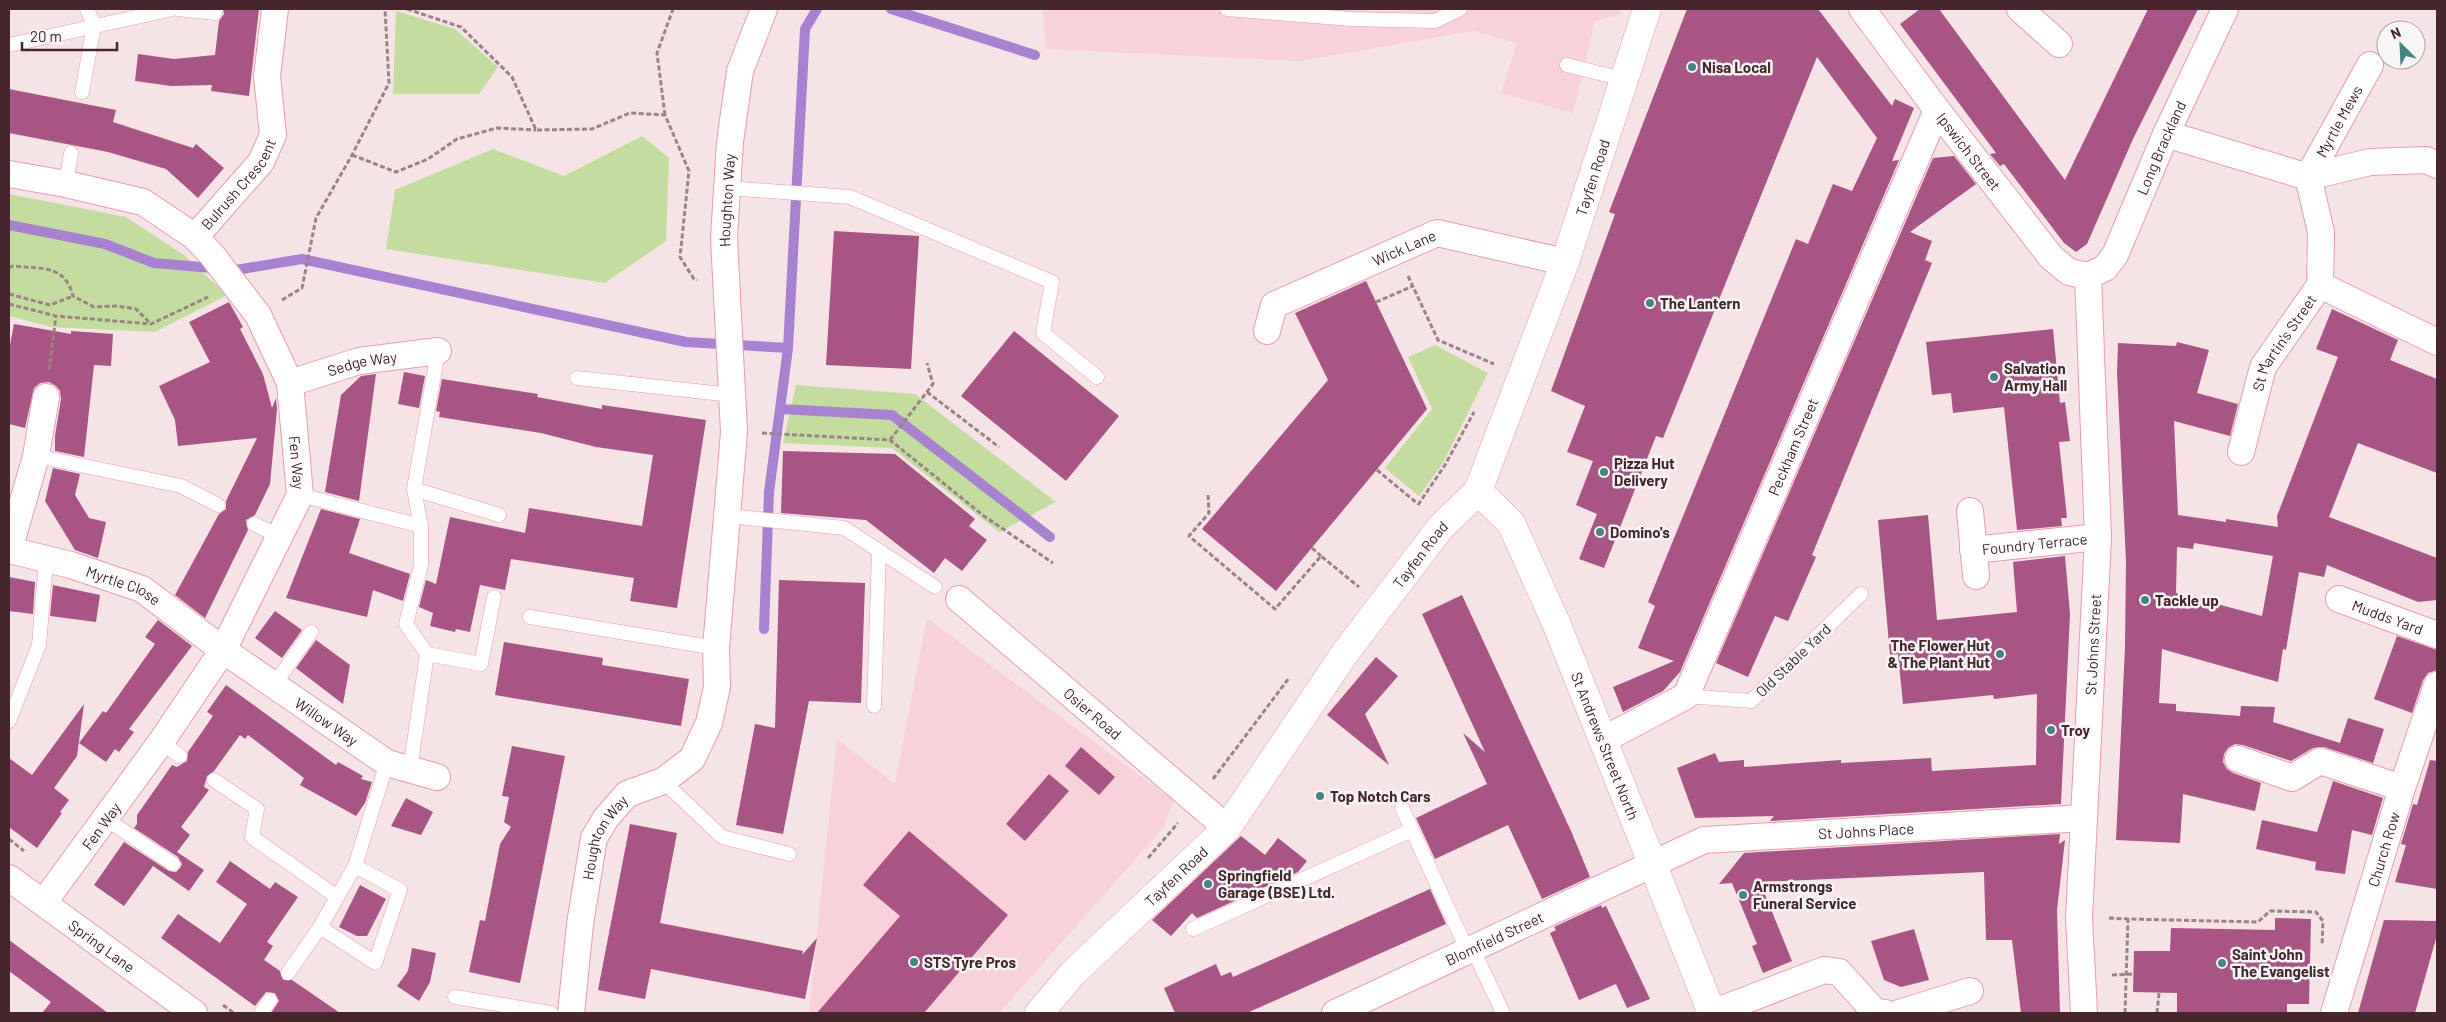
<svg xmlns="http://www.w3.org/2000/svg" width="2446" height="1022" font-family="Barlow,sans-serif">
<rect width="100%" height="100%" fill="#f6e3e6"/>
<path fill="#f9d1d8" d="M 1043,9 L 1621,9 L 1620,14 L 1595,21 L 1573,113 L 1501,93 L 1517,43 L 1473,31 L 1300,61 L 1046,49 Z
M 927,618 L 1174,801 L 1163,828 L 999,1013 L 809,1013 L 837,739 L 895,784 Z"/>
<path fill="#c3de9c" d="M 396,11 L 455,29 L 498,67 L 479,94 L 393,94 Z
M 642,136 L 669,158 L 666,241 L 605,283 L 386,249 L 395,190 L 493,149 L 564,176 Z
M 9,194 L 126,217 L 184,255 L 227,295 L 155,332 L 51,327 L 9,316 Z
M 1435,345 L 1488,373 L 1443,463 L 1419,496 L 1385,468 L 1432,409 L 1408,357 Z
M 796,385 L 915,394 L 1056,502 L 999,532 L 892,448 L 783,443 Z"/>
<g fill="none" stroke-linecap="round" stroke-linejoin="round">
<path stroke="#a981d2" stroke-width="10" d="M 891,9 L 1035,55
M 9,225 L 105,244 L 154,263 L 236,270 L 302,259 L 686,342 L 788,348 L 780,409 L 892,415 L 1050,537
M 788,348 L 805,29 L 817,9
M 764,629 L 769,492 L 780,409"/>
</g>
<path fill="#a85484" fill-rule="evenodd" d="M 223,9 L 259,9 L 249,96 L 211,91 L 212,85 L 171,86 L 135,81 L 138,54 L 174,59 L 215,55 L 219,21 L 224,14 Z
M 1687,9 L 1818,9 L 1892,106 L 1895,99 L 1914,108 L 1892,161 L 1899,160 L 1680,672 L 1663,691 L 1623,712 L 1613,687 L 1674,661 L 1638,648 L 1655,606 L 1648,602 L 1796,239 L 1808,244 L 1833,184 L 1852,191 L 1877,138 L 1817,57 L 1663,438 L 1656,436 L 1604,568 L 1579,559 L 1597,514 L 1576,505 L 1593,461 L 1567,452 L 1585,406 L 1551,391 L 1615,214 L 1609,212 Z
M 1920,9 L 1939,9 L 2065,180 L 2148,9 L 2198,9 L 2133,139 L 2087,244 L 2076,252 L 2064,243 L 2004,164 L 2000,166 L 1990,154 L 1996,153 L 1900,24 Z
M 9,89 L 116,110 L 113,122 L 193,148 L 196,144 L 224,168 L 198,198 L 166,169 L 108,152 L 9,133 Z
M 1954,156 L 1976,184 L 1910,232 L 1932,241 L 1925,260 L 1932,263 L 1812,555 L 1816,557 L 1788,621 L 1775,616 L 1748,677 L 1716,663 L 1933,158 Z
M 834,231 L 919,236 L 911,369 L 826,365 Z
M 1366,281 L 1427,409 L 1276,591 L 1202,529 L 1328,380 L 1295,313 Z
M 229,302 L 243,327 L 240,329 L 263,374 L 272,408 L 276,398 L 277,409 L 270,484 L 255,515 L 246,520 L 248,530 L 205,618 L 175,595 L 219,514 L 226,509 L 226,501 L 257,438 L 178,446 L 175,420 L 159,386 L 210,362 L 189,322 Z
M 2332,309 L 2398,340 L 2390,360 L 2437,379 L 2437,473 L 2358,443 L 2329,517 L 2437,558 L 2437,600 L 2418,602 L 2327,565 L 2324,577 L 2299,572 L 2286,650 L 2283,649 L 2278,682 L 2162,649 L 2159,703 L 2176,704 L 2176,711 L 2240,716 L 2241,706 L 2275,707 L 2273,722 L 2340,743 L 2348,718 L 2384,729 L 2373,763 L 2324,747 L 2313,748 L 2291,761 L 2243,745 L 2235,744 L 2228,748 L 2224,754 L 2223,762 L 2227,769 L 2233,773 L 2261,783 L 2255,811 L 2183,794 L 2180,843 L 2116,840 L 2125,647 L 2126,561 L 2117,372 L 2118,343 L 2176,346 L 2177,342 L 2209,350 L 2197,393 L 2238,404 L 2230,436 L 2174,421 L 2178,515 L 2226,522 L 2226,519 L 2278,527 L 2277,516 L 2338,357 L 2316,349 ZM 2194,543 L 2273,556 L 2262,616 L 2176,593 L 2177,547 L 2193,549 Z
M 14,324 L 71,334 L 71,331 L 113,334 L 111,366 L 94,365 L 84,457 L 55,451 L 55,436 L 61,399 L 60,391 L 56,386 L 49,382 L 40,383 L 34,388 L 25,428 L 9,424 L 9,350 Z
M 2053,329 L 2060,403 L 2065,402 L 2070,441 L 2059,442 L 2067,518 L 2061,518 L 2062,526 L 2017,530 L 2004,407 L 1953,413 L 1951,393 L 1932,395 L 1926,342 Z
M 1014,331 L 1119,416 L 1066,481 L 961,396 Z
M 404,372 L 425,376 L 419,408 L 398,404 Z
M 376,374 L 359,501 L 325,492 L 341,395 L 361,376 Z
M 442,379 L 538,394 L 537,397 L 602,409 L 602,405 L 706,420 L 677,608 L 630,601 L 634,578 L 511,559 L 505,590 L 480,585 L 470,632 L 456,629 L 455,632 L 430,626 L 433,613 L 419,607 L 426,580 L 436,584 L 450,517 L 525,533 L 529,508 L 642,526 L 653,455 L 596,447 L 541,433 L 439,417 L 440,412 L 436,411 Z
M 783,451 L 895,454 L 975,519 L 969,526 L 987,540 L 962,571 L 945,558 L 934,573 L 866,520 L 781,513 Z
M 53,468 L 80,474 L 75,495 L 89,518 L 106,522 L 98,558 L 75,550 L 45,501 Z
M 321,509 L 360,519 L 349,553 L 410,574 L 403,601 L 373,590 L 367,617 L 286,598 Z
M 1928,515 L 1937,620 L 2017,612 L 2013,562 L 2065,556 L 2070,614 L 2061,804 L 1770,821 L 1774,816 L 1695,818 L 1677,768 L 1715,753 L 1719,762 L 1744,760 L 1744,767 L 1841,760 L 1841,763 L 1931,758 L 1932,771 L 2036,765 L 2037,694 L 1994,699 L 1993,695 L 1903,704 L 1898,654 L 1890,655 L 1878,520 Z
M 9,577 L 35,582 L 33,614 L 9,611 Z
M 779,580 L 865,583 L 861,703 L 809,701 L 783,834 L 736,825 L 755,724 L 775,728 Z
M 53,585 L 100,595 L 96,622 L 50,616 Z
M 1462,595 L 1571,831 L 1590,877 L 1542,899 L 1508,825 L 1435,859 L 1416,818 L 1487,784 L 1463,733 L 1485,752 L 1422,614 Z
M 275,611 L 302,630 L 282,658 L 255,638 Z
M 158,620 L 192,646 L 129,729 L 134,732 L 119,752 L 115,749 L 106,762 L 79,743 L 103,711 L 106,713 L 155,644 L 145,637 Z
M 2397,636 L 2437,650 L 2437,670 L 2428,673 L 2423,680 L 2412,713 L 2374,699 Z
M 316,640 L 350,665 L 343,704 L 296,668 Z
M 504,642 L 603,658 L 602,665 L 689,679 L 681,726 L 495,695 Z
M 1376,657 L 1398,676 L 1365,714 L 1389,765 L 1327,715 Z
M 226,685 L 336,765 L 338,762 L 363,776 L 361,779 L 372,782 L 365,803 L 356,816 L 300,785 L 304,778 L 248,735 L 245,739 L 240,735 L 214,771 L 207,776 L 204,787 L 209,790 L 181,827 L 190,835 L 177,852 L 204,870 L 189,891 L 153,866 L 124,906 L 94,885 L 124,842 L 169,871 L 176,872 L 180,868 L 182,864 L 178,857 L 134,828 L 137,824 L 137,815 L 172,765 L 177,767 L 187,761 L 188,752 L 213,716 L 207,712 Z
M 84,704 L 77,756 L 54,788 L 69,800 L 60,812 L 62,813 L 37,848 L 9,827 L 9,758 L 32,775 Z
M 512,746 L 565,756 L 520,983 L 469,972 L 480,920 L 485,921 L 500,844 L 511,827 L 504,822 L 509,797 L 502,796 Z
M 1081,747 L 1115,777 L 1099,795 L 1065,766 Z
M 2430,760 L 2437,761 L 2437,889 L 2395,882 L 2406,845 L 2401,844 L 2413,804 L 2417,805 Z
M 1049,774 L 1069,791 L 1025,841 L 1006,824 Z
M 2333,781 L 2383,798 L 2372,835 L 2352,830 L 2345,874 L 2315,870 L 2316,862 L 2256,849 L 2262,820 L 2317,832 Z
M 406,798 L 433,812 L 421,835 L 391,826 Z
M 630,824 L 677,833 L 660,923 L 803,951 L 802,955 L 817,938 L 805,999 L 651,969 L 645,999 L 598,990 Z
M 909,831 L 1008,915 L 924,1013 L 817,1013 L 900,916 L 863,885 Z
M 2060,834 L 2059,844 L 2065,840 L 2057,910 L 2060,1013 L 2021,1013 L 2012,940 L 1986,940 L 1984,872 L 1760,882 L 1792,961 L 1763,973 L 1752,946 L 1757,944 L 1732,883 L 1719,884 L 1744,853 Z
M 1241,836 L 1265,855 L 1278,838 L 1307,861 L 1298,872 L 1197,918 L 1192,913 L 1171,936 L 1152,920 Z
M 230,861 L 270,889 L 275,882 L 298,897 L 267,942 L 273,946 L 264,960 L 280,971 L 283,980 L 292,980 L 340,1013 L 271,1013 L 279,1001 L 275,993 L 266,992 L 255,1006 L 161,938 L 178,914 L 220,943 L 247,904 L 216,882 Z
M 360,885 L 386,899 L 367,936 L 357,936 L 339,927 Z
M 1430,889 L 1446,924 L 1247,1013 L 1175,1013 L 1164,988 L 1216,964 L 1221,976 L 1231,972 L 1233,977 Z
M 1601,905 L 1602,908 L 1606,906 L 1650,999 L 1627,1008 L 1616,984 L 1579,1000 L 1550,933 L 1556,930 L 1554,927 Z
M 2275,918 L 2311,919 L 2309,1004 L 2287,1004 L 2287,1013 L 2177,1012 L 2177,993 L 2133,992 L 2134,951 L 2170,951 L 2171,928 L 2275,930 Z
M 2384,920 L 2437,921 L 2437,935 L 2415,1013 L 2358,1013 Z
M 1914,929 L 1929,980 L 1901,987 L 1884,980 L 1871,941 Z
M 9,940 L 108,1013 L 42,1013 L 51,1002 L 9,971 Z
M 412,948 L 436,953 L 430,982 L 419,1001 L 397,986 L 408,971 Z"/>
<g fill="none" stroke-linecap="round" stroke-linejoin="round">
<g stroke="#ee9aab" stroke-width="15">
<path id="lane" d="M 178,9 L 215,13
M 1227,9 L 1351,19 L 1435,21 L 1460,9
M 9,45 L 173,9
M 1567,65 L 1623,79
M 82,92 L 94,25 L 87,9
M 66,184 L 71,153
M 728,188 L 850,197 L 1052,282 L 1043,333 L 1097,377
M 438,351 L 414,489 L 421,526 L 421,565 L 406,624 L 427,654 L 481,664 L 494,597
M 577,378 L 732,395
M 36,456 L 181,486 L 218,505
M 414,489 L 499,515
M 300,495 L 421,526
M 729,516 L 844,528 L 935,587
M 254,524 L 279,536
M 530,617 L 716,648
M 274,685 L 311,632
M 1686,696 L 1751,701 L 1861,594
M 874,706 L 879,551
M 9,721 L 39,645 L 46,559
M 161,742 L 180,756
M 410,770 L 427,654
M 214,780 L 257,809 L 252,837 L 337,897
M 663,781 L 722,837 L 789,854
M 1402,808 L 1468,952
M 106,819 L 173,864
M 320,927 L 375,963 L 400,890 L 355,866 L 387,763
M 1193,929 L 1412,830
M 1473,949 L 1503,1013
M 288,973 L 320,927 L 355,866
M 455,997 L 551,1013
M 261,1013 L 270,1000"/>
</g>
<g stroke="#ee9aab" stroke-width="28">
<g id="street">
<path id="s1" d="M 1862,9 L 1937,110 L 2051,257 L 2069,272 L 2088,276"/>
<path d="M 2020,9 L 2059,44"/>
<path d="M 2166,134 L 2308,177 L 2370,162 L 2426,160 L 2437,165"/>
<path id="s2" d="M 9,174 L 66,184 L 143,202 L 195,237 L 212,255 L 258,315 L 290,383 L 300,495 L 223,650 L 161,742 L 44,902"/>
<path id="s3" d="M 195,237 L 261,162 L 273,135 L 267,76 L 275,9"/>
<path id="s4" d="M 2088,276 L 2105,268 L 2115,255 L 2166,134 L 2225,9"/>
<path d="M 2320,285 L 2437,342"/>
<path id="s5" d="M 1267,331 L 1274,305 L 1437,233 L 1565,262"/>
<path id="s6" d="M 290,383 L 359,361 L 438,351"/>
<path id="s7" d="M 2241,452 L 2263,367 L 2320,285 L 2321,232 L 2308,177 L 2370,65"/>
<path d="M 1970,511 L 1976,576"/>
<path id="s8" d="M 9,550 L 71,565 L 142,589 L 223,650 L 387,763 L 437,777"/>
<path d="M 9,550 L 36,456 L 46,397"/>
<path id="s9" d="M 1973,550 L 2098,537"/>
<path id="s10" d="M 959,599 L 1227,828"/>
<path id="s11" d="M 2339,599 L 2437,635"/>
<path id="s12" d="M 1603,740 L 1686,696 L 1937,110"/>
<path d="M 2238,759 L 2292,778 L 2320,761 L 2402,788"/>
<path id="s13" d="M 9,878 L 194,1013"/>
<path id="s14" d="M 571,1013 L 580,924 L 594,838 L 606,818 L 627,794 L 663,781 L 692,759 L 709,723 L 717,687 L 716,648 L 734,432 L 724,238 L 730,142 L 740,71 L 764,9"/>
<path id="s15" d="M 1335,1013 L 1704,840 L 2084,818"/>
<path d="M 1712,1013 L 1824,970 L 1839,972 L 1875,1012 L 1885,1013"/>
<path d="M 1899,1013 L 1970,991"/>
<path id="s16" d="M 2084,1013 L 2079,918 L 2098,537 L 2088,276"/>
<path id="s17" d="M 2334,1013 L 2402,788 L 2437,685"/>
</g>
</g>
<g stroke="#ee9aab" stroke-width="29">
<g id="secondary">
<path id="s18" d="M 1478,491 L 1511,523 L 1557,625 L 1712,1013"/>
</g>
</g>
<g stroke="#ee9aab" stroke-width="29">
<g id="primary">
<path id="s19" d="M 1039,1013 L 1073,973 L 1227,828 L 1345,653 L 1440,528 L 1478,491 L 1565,262 L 1647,9"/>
</g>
</g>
<path stroke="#9c8287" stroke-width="3" stroke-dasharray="5 2.5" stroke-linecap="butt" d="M 407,9 L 461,27 L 512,77 L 536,130 L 592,129 L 630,113 L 665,115 L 689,171 L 680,257 L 694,279 L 697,280
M 665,115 L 657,53 L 673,9
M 352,155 L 396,172 L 428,159 L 457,139 L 497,128 L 536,130
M 9,268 L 13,266 C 40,269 65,264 73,296 L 94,307 L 117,306 L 136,309 L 151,324
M 1408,276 L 1438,340 L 1494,364
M 9,294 L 50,305 L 73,296
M 282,300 L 302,288 L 316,218 L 352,155 L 389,83 L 385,9
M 1376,302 L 1413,286
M 9,304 L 56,316 L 151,324 L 208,297
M 49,370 L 56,316
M 927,392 L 999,447
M 762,433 L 890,440 L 984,516 L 1053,563
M 890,440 L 933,384 L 927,363
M 1377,470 L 1418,504
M 1208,495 L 1209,513 L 1189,536 L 1275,609 L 1321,556 L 1359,587
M 1418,505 L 1445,465 L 1474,412
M 1312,548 L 1321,556
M 1213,779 L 1289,678
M 9,839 L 24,851
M 1148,858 L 1178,823
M 2109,918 L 2128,919
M 2112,975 L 2134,974
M 223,1005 L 234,1013
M 2125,1013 L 2128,919 L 2258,922 L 2270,911 L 2316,912 L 2323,921 L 2322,945
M 2157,1013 L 2159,993"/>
<use href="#lane" stroke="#fff" stroke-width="14"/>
<use href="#street" stroke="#fff" stroke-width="26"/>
<use href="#secondary" stroke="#fff" stroke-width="28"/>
<use href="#primary" stroke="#fff" stroke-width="28"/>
</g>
<g fill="#418780" stroke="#f6f6f6" stroke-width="2">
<circle cx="1692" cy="67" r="5"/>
<circle cx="1650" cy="303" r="5"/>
<circle cx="1994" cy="377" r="5"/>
<circle cx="1604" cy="472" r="5"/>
<circle cx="1600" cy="532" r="5"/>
<circle cx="2145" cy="600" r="5"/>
<circle cx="2000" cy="654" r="5"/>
<circle cx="2051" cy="730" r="5"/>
<circle cx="1320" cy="796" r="5"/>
<circle cx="1208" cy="884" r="5"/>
<circle cx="1743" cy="895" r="5"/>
<circle cx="914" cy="962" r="5"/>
<circle cx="2222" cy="963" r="5"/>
</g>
<g text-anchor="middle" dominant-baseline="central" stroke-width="5" stroke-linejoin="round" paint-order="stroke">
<g font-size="15" font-weight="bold" fill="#46252c" stroke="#f6f6f6" text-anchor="start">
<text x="1702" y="67">Nisa Local</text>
<text x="1660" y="303">The Lantern</text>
<text x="2004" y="368">Salvation<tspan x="2004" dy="17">Army Hall</tspan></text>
<text x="1614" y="463">Pizza Hut<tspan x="1614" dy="17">Delivery</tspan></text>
<text x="1610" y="532">Domino's</text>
<text x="2155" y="600">Tackle up</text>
<text x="1990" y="645" text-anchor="end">The Flower Hut<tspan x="1990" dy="17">&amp; The Plant Hut</tspan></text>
<text x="2061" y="730">Troy</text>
<text x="1330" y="796">Top Notch Cars</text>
<text x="1218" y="875">Springfield<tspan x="1218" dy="17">Garage (BSE) Ltd.</tspan></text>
<text x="1753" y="886">Armstrongs<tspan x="1753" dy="17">Funeral Service</tspan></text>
<text x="2232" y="954">Saint John<tspan x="2232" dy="17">The Evangelist</tspan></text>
<text x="924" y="962">STS Tyre Pros</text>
</g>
<g font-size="15" fill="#46252c" stroke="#f6f6f6">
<text stroke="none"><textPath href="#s7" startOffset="361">Myrtle Mews</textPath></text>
<text stroke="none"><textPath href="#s4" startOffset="152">Long Brackland</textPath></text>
<text stroke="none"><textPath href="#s1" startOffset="178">Ipswich Street</textPath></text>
<text stroke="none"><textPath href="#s19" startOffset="1019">Tayfen Road</textPath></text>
<text stroke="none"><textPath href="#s3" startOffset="69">Bulrush Crescent</textPath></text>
<text stroke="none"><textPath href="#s14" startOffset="871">Houghton Way</textPath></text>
<text stroke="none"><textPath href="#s5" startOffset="169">Wick Lane</textPath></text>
<text stroke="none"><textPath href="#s7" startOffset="119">St Martin's Street</textPath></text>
<text stroke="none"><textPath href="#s6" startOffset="75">Sedge Way</textPath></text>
<text stroke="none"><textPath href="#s12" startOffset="365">Peckham Street</textPath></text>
<text stroke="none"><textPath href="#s2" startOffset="455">Fen Way</textPath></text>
<text stroke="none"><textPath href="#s9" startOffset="62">Foundry Terrace</textPath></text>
<text stroke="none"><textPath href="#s19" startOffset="599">Tayfen Road</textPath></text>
<text stroke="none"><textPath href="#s8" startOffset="120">Myrtle Close</textPath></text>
<text stroke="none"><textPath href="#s11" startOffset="52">Mudds Yard</textPath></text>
<text stroke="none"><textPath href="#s16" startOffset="369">St Johns Street</textPath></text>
<text transform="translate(1793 660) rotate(-44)">Old Stable Yard</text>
<text stroke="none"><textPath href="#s10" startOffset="176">Osier Road</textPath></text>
<text stroke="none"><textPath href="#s8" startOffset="366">Willow Way</textPath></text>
<text stroke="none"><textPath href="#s18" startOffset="288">St Andrews Street North</textPath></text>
<text transform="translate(101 826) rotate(-54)">Fen Way</text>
<text stroke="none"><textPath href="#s15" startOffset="570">St Johns Place</textPath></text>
<text stroke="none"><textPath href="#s14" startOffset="181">Houghton Way</textPath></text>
<text stroke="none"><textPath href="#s17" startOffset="171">Church Row</textPath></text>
<text stroke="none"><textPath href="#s19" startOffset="194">Tayfen Road</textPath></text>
<text stroke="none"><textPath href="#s15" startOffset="176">Blomfield Street</textPath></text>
<text stroke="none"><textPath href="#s13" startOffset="115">Spring Lane</textPath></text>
</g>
</g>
<rect width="2446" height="1022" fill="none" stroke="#46252c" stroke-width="20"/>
<g transform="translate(2401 45) rotate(336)"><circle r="24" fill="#f6f6f6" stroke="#b0a2a5"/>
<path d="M0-4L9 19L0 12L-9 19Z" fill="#418780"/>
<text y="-8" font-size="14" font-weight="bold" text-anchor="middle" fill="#46252c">N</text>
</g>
<path d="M22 42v8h95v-8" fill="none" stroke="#46252c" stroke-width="2.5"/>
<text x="30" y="42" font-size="15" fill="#46252c" stroke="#f6f6f6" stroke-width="4" paint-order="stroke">20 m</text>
</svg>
